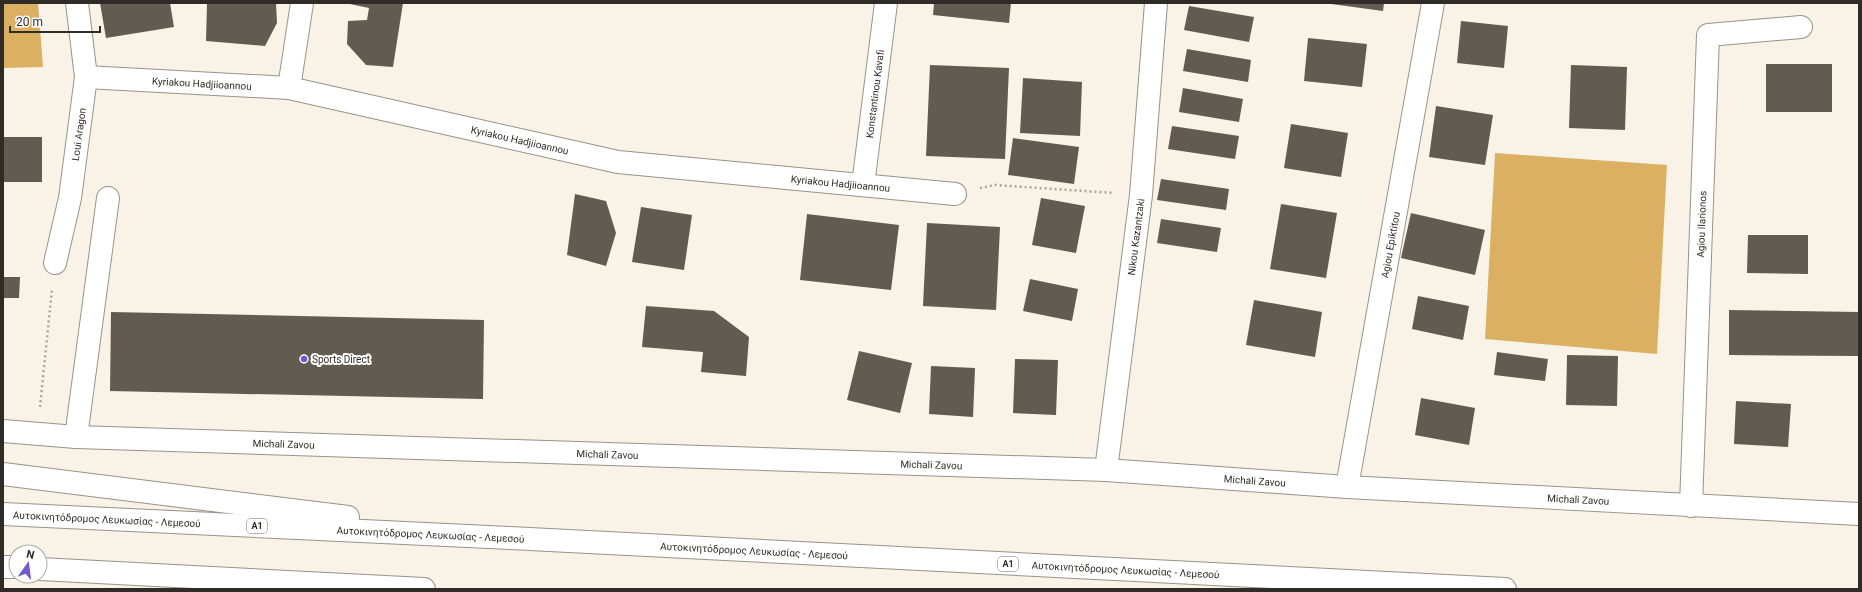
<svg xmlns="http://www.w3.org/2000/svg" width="1862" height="592" font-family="Roboto,sans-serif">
<rect width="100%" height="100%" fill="#f9f2e6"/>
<path fill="#dcb062" d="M 3,3 L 38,3 L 43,67 L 3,68 Z
M 1495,153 L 1667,165 L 1657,354 L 1485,339 Z"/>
<path fill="#615b51" d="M 100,3 L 170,3 L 174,27 L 106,38 Z
M 207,3 L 276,3 L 277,23 L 265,46 L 206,41 Z
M 345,3 L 403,3 L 393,67 L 366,65 L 347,44 L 348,21 L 367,20 L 369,8 Z
M 934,3 L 1011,3 L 1009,23 L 933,15 Z
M 1324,3 L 1384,3 L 1383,11 Z
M 1189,6 L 1254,17 L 1249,42 L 1184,30 Z
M 1461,21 L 1508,26 L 1504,68 L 1457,63 Z
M 1308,38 L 1367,44 L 1362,87 L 1304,81 Z
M 1187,49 L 1251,60 L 1248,82 L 1183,71 Z
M 1766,64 L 1832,64 L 1832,112 L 1766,112 Z
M 930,65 L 1009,68 L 1005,159 L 926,156 Z
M 1571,65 L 1627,67 L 1625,130 L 1569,128 Z
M 1023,78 L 1082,82 L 1080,136 L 1020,133 Z
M 1183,88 L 1243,99 L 1239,122 L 1179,112 Z
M 1436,106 L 1493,115 L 1485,165 L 1429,157 Z
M 1291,124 L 1348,133 L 1341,177 L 1284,168 Z
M 1172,126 L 1239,136 L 1235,159 L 1168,149 Z
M 3,137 L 42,137 L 42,182 L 3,182 Z
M 1013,138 L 1079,147 L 1074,184 L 1008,175 Z
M 1161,179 L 1229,189 L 1226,210 L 1157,200 Z
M 575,194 L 606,201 L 616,233 L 606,266 L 567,255 Z
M 1041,198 L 1085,206 L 1076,253 L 1032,245 Z
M 1281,204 L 1337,213 L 1326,278 L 1270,269 Z
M 641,207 L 692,215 L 684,270 L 632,262 Z
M 1411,213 L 1485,230 L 1475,275 L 1401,258 Z
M 807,214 L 899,225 L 891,290 L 800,280 Z
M 1161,219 L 1221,228 L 1217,252 L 1157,243 Z
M 927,223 L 1000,227 L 996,310 L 923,306 Z
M 1748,235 L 1808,235 L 1808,274 L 1747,273 Z
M 3,277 L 20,277 L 19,298 L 3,298 Z
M 1030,279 L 1078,289 L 1072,321 L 1023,311 Z
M 1418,296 L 1469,306 L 1463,340 L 1412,329 Z
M 1254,300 L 1322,312 L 1315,357 L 1246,345 Z
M 646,306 L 714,311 L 749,337 L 746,376 L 701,372 L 703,352 L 642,347 Z
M 1729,310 L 1859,312 L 1859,356 L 1729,355 Z
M 111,312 L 484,320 L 483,399 L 110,391 Z
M 859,351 L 912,363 L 900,413 L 847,400 Z
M 1497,352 L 1548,359 L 1545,381 L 1494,375 Z
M 1567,355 L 1618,356 L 1617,406 L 1566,405 Z
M 1015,359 L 1058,360 L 1056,415 L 1013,413 Z
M 931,366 L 975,368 L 973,417 L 929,414 Z
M 1421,398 L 1475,408 L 1469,445 L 1415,435 Z
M 1736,401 L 1791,404 L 1788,447 L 1734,444 Z"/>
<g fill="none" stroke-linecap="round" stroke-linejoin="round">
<g stroke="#999287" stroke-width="24">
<g id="minor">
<path id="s1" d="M 86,77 L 289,88 L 618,162 L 955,194"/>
<path d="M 289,88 L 302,3"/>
<path id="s2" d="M 863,185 L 886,3"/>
<path id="s3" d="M 55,263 L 70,198 L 86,77 L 77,3"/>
<path id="s4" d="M 3,431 L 76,437 L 1106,470 L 1347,487 L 1859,514"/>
<path d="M 76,437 L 108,198"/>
<path id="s5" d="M 1106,470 L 1141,195 L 1156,3"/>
<path id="s6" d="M 1347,487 L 1433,3"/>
<path id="s7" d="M 1691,506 L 1708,35 L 1801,27"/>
</g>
</g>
<g stroke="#999287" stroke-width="24">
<g id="highway">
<path d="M 3,474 L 348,517"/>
<path id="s8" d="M 3,514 L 510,538 L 1505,589"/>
<path d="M 3,567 L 16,567"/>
<path d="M 40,569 L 424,589"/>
</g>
</g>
<path stroke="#aaa49b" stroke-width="2.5" stroke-dasharray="2 3" stroke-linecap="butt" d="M 980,188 L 995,185 L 1114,193
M 40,407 L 52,289"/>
<use href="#minor" stroke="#fff" stroke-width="22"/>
<use href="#highway" stroke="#fff" stroke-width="22"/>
</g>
<circle fill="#7456d0" stroke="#fff" stroke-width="1.5" cx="304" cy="359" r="4"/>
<g text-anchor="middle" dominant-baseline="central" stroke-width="4" stroke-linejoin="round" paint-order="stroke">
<g fill="#fff" stroke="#6d6b68" stroke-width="1">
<rect x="247" y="519" width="20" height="14" rx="3"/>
<rect x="998" y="557" width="20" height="14" rx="3"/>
</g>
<g font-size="9" font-weight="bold" fill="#2f2c28">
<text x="257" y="526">A1</text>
<text x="1008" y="564">A1</text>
</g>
<g font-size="10" fill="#2f2c28" stroke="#fff">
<text stroke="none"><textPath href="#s1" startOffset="116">Kyriakou Hadjiioannou</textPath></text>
<text stroke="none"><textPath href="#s2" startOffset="92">Konstantinou Kavafi</textPath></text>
<text stroke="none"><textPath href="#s3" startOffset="131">Loui Aragon</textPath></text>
<text stroke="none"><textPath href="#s1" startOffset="440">Kyriakou Hadjiioannou</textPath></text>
<text stroke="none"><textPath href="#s1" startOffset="764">Kyriakou Hadjiioannou</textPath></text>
<text stroke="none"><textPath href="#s7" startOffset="282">Agiou Ilarionos</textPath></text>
<text stroke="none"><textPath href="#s5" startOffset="235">Nikou Kazantzaki</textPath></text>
<text stroke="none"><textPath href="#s6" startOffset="246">Agiou Epiktitou</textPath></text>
<text stroke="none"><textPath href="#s4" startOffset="281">Michali Zavou</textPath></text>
<text stroke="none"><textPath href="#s4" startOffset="605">Michali Zavou</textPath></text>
<text stroke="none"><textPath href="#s4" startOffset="929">Michali Zavou</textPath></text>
<text stroke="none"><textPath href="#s4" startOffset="1253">Michali Zavou</textPath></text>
<text stroke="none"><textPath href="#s4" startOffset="1577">Michali Zavou</textPath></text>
<text stroke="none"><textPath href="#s8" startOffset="104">Αυτοκινητόδρομος Λευκωσίας - Λεμεσού</textPath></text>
<text stroke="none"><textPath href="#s8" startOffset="428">Αυτοκινητόδρομος Λευκωσίας - Λεμεσού</textPath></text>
<text stroke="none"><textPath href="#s8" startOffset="752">Αυτοκινητόδρομος Λευκωσίας - Λεμεσού</textPath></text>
<text stroke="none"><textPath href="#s8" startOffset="1124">Αυτοκινητόδρομος Λευκωσίας - Λεμεσού</textPath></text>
</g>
<g font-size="10" fill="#2f2c28" stroke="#fff" text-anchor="start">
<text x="312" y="359">Sports Direct</text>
</g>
</g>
<rect width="1862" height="592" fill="none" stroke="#2f2c28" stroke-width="8"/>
<g transform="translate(28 564) rotate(14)"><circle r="19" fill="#ffffff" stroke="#acaba9"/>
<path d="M0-3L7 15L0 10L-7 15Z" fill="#7456d0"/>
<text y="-6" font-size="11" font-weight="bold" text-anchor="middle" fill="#2f2c28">N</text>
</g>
<path d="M10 26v6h90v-6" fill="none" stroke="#2f2c28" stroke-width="2"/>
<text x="16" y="26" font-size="12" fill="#2f2c28" stroke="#ffffff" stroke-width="3" paint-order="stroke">20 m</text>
</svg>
